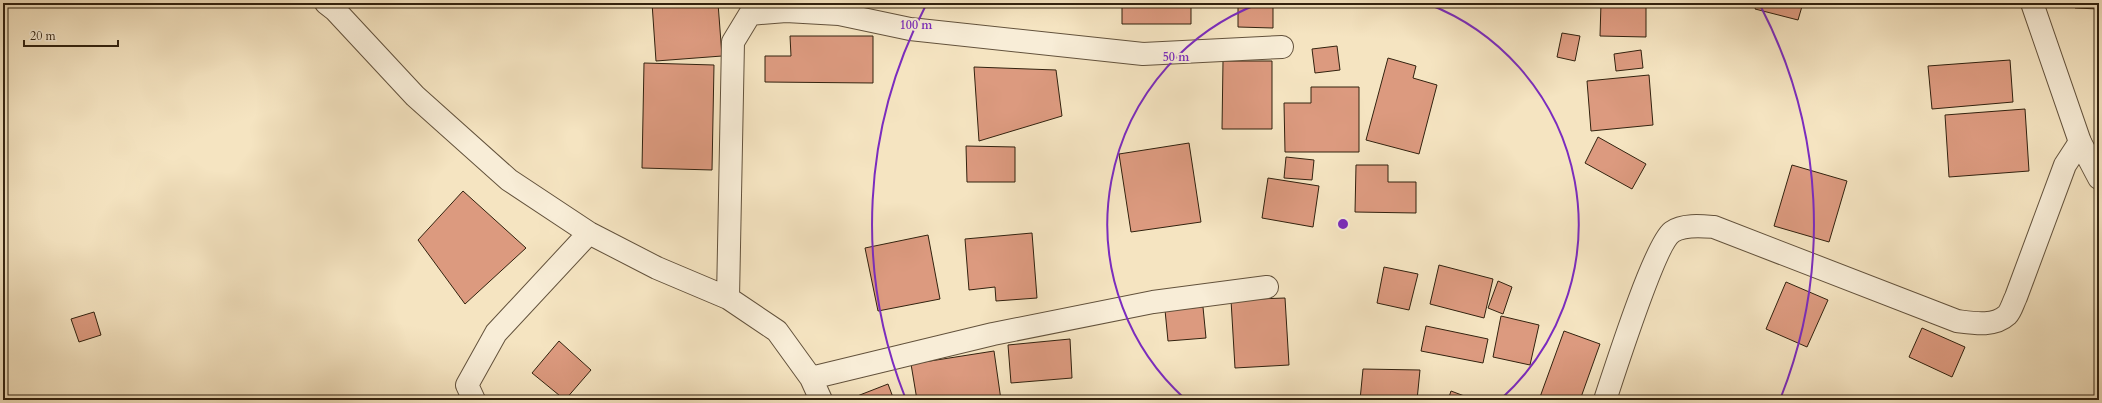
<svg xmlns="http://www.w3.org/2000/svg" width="2102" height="403" font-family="Cardo,serif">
<rect width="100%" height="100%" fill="#f5e4c1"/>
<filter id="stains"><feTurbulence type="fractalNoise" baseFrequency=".005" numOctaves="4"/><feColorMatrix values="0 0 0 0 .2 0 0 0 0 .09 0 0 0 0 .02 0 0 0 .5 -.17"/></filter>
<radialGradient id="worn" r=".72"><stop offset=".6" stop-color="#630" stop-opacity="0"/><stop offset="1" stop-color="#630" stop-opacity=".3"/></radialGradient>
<path fill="#dc9a7f" stroke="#32220f" d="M 652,3 L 718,3 L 722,56 L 656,61 Z
M 1122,3 L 1191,3 L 1191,24 L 1122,24 Z
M 1238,3 L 1273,3 L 1273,28 L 1238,27 Z
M 1601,3 L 1646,3 L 1646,37 L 1600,36 Z
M 1757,3 L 1803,3 L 1798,20 L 1755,9 Z
M 2075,3 L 2099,3 L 2099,9 L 2075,8 Z
M 2095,23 L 2099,23 L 2099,53 L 2096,53 Z
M 1562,33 L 1580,36 L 1575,61 L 1557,57 Z
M 790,36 L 873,36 L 873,83 L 765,82 L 765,56 L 791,56 Z
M 1337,46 L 1340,70 L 1315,73 L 1312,49 Z
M 1641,50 L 1643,68 L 1616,71 L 1614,54 Z
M 1388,58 L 1416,66 L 1413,78 L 1437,85 L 1419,154 L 1366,140 Z
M 2010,60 L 2013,102 L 1932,109 L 1928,66 Z
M 1223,61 L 1272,61 L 1272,129 L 1222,129 Z
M 644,63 L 714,65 L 712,170 L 642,168 Z
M 974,67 L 1056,70 L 1062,116 L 979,141 Z
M 1649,75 L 1653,125 L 1591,131 L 1587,81 Z
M 1311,87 L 1359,87 L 1359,152 L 1285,152 L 1284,103 L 1311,103 Z
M 2025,109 L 2029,171 L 1949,177 L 1945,115 Z
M 1598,137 L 1646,164 L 1632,189 L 1585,163 Z
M 1189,143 L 1201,222 L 1131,232 L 1119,154 Z
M 966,146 L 1015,147 L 1015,182 L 967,182 Z
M 1286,157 L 1314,160 L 1312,180 L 1284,178 Z
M 1356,165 L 1388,165 L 1388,182 L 1416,182 L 1416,213 L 1355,212 Z
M 1792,165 L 1847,181 L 1829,242 L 1774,226 Z
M 1268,178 L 1319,186 L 1313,227 L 1262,218 Z
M 463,191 L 526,248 L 465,304 L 418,240 Z
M 1032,233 L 1037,298 L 996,301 L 995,287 L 969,290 L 965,239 Z
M 928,235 L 940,299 L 878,311 L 865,248 Z
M 1439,265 L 1493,279 L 1484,318 L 1430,304 Z
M 1384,267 L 1418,274 L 1409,310 L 1377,303 Z
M 1498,281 L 1512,287 L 1503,314 L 1488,308 Z
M 1786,282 L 1828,300 L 1807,347 L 1766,329 Z
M 1285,298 L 1289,365 L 1235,368 L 1231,300 Z
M 1203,307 L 1206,338 L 1168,341 L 1165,310 Z
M 94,312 L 101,335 L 79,342 L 71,319 Z
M 1501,316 L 1539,325 L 1530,365 L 1493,357 Z
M 1426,326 L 1488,339 L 1483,363 L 1421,351 Z
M 1922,328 L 1965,347 L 1952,377 L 1909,357 Z
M 1564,331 L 1600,344 L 1580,400 L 1549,400 L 1540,397 Z
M 1070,339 L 1072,378 L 1011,383 L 1008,345 Z
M 559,341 L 591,370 L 565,400 L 532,373 Z
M 994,351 L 1001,400 L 917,400 L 911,364 Z
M 1363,369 L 1420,370 L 1417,400 L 1360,400 Z
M 888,384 L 894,400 L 847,400 Z
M 1451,391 L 1475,400 L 1448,400 Z"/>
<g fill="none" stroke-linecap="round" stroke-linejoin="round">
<g stroke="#63523c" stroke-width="24">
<path id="minor" d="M 326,3 L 335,10 L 415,96 L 509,180 L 589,233 L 657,268 L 728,298 L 777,331 L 811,378 L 821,400
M 728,298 L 733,42 L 750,14 L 786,11 L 839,14 L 910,29 L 1143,54 L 1282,47
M 811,378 L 993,334 L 1153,302 L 1267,287
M 474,400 L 467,385 L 496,333 L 589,233
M 1605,400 C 1614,373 1655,244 1672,232 C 1683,224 1702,226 1714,227 L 1957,321 C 1973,323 1994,327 2007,315 C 2011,311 2013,303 2016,297 L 2065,165 L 2080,142"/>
</g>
<g stroke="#63523c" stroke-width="24">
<path id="tertiary" d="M 2032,3 L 2080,142 L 2099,178"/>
</g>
<use href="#minor" stroke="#f8edd7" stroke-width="22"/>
<use href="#tertiary" stroke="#f8edd7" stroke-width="22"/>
</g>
<g fill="none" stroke="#7b2cbf" stroke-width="2">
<path d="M1185 399A236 236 0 0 1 1258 4M1428 4A236 236 0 0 1 1501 399"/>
<path d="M905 397A471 471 0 0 1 925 7M1761 7A471 471 0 0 1 1781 397"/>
</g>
<circle cx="1343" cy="224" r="6" fill="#7b2cbf" stroke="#f8edd7" stroke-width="2"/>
<g font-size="12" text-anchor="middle" font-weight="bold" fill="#7b2cbf" stroke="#f8edd7" stroke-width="4" stroke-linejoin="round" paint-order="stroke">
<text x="916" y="29">100 m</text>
<text x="1176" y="61">50 m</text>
</g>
<rect width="2102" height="403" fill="none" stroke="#f5e4c1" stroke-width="16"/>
<rect x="4" y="4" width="2094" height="395" fill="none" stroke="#32220f" stroke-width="2"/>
<rect x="8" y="8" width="2086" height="387" fill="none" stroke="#32220f"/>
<path d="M24 40v6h94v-6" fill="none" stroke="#32220f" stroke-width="2"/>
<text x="30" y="40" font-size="12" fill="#32220f" stroke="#f8edd7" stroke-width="3" paint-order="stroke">20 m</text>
<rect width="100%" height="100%" filter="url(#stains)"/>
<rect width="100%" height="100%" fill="url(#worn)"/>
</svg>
